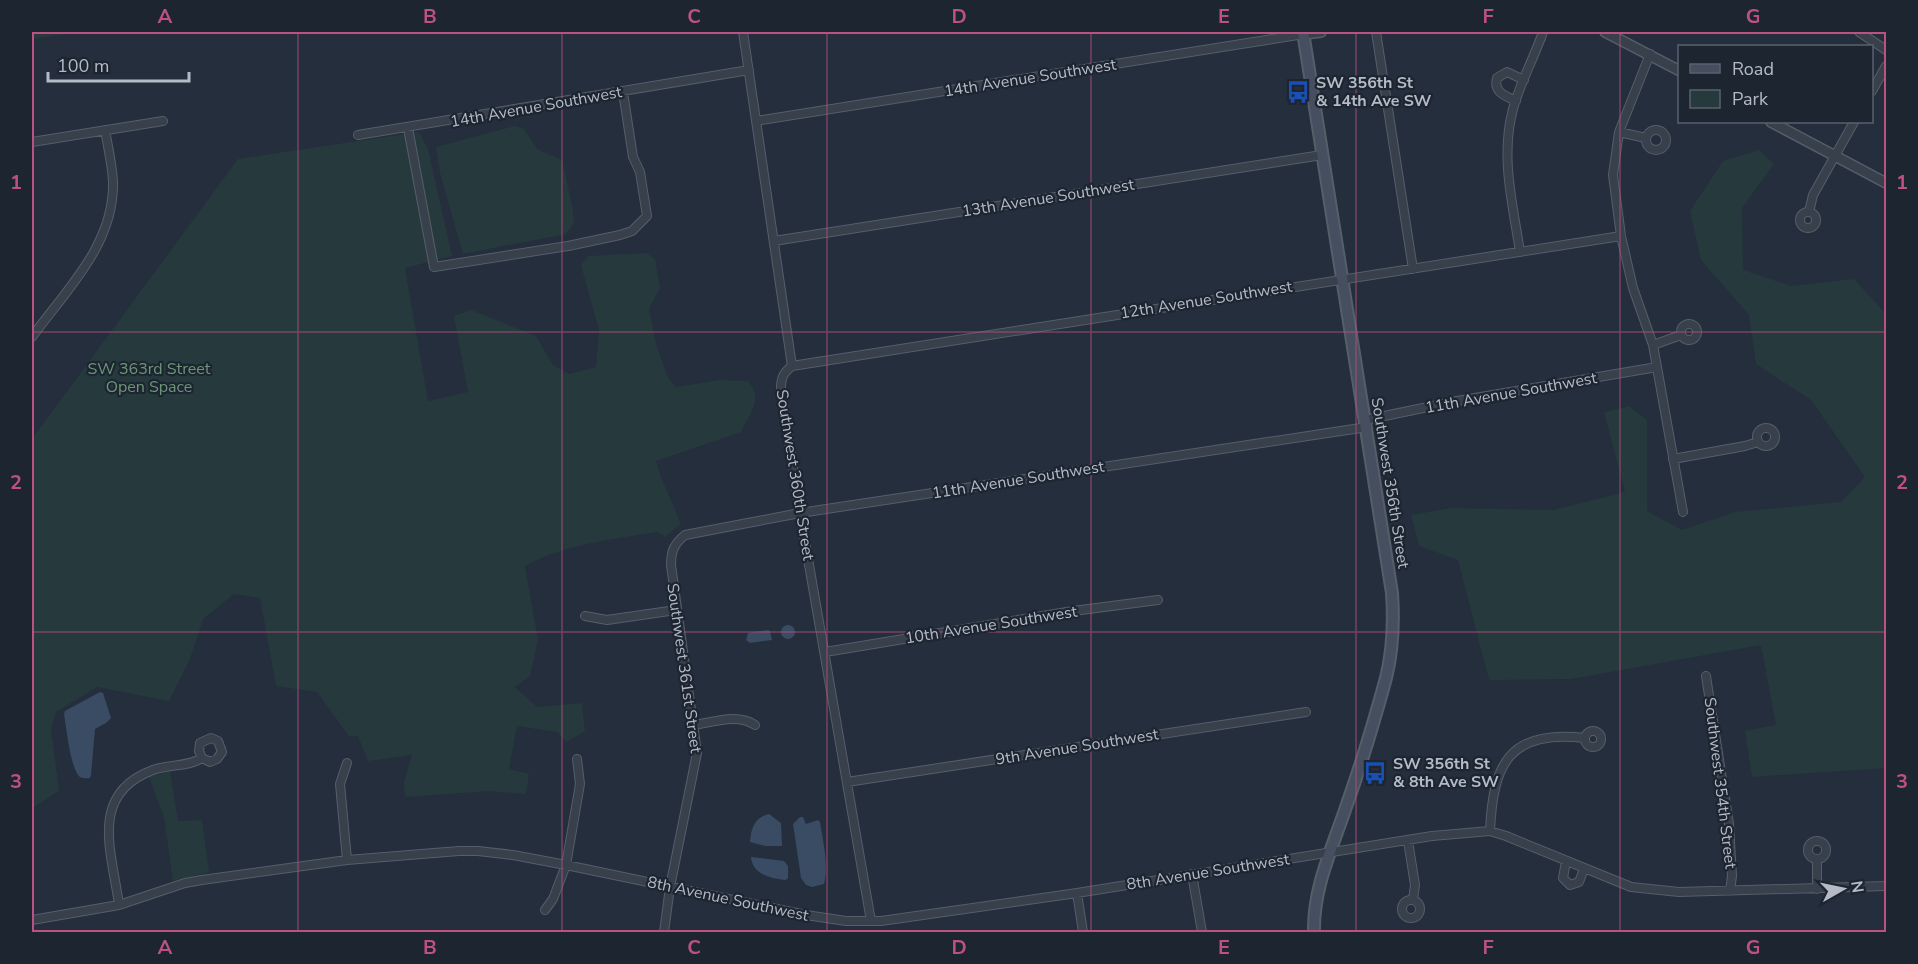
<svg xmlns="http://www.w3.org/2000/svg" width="1918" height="964" font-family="'Nunito Sans',sans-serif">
<rect width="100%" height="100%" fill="#242e3c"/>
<path fill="#263a3d" d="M 32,32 L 79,32 L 32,39 Z
M 515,126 L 524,129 L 537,149 L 562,160 L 573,210 L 574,223 L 566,234 L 463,254 L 440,173 L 436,147 Z
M 419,132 L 428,149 L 452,256 L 405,268 L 428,401 L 468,392 L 454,316 L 471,310 L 536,336 L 553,365 L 569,374 L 596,367 L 599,330 L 581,265 L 588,256 L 647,253 L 655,259 L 660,288 L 649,309 L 656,344 L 668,378 L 676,387 L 720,380 L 748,381 C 764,399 750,413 741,432 L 656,461 L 661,477 L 681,524 L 665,537 L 658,532 C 613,539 565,544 525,566 L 538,640 L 530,676 L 515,687 L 537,707 L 582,703 L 585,731 L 566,742 L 557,732 L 517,726 L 509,769 L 529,774 L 526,794 L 489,791 L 405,797 L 404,782 L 412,755 L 368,761 L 358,736 L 349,736 L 317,692 L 276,686 L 260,598 L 234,594 L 203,619 L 190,659 L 169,701 L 97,687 L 56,712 L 51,729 L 59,791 L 32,808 L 32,439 L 238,159 Z
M 1759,150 L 1774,164 L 1742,208 L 1743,270 L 1791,286 L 1854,279 L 1886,314 L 1886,768 L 1752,777 L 1745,731 L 1776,725 L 1761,645 L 1571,679 L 1489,680 L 1458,560 L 1419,546 L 1411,515 L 1452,508 L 1553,510 L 1625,492 L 1604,412 L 1629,406 L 1647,420 L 1647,511 L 1682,530 L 1735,512 L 1841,502 L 1865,477 L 1811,400 L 1756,364 L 1749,315 L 1701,260 L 1690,211 L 1723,161 Z
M 170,771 L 178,821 L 202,820 L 209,872 L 173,881 L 164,817 L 149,777 Z"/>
<path fill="#3a4b64" d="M781 632a7 7 0 1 1 14 0a7 7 0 1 1-14 0Z
M 768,630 L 770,631 L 772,640 L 750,643 L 746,640 L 748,633 Z
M 100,692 L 103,693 L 111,718 L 106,723 L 95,729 L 91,775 L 90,778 C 86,778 84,779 80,777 C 71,771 66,726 64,714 L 65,711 Z
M 769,814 L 781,823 L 782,846 L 765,846 L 750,842 C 751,828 755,817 769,814 Z
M 800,817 L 803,817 L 806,824 L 818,820 L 820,822 C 823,842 829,865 824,884 L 812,887 L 806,885 L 801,878 L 793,824 Z
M 751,857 L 784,861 L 788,866 L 788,878 L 786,880 C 771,879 752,874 751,857 Z"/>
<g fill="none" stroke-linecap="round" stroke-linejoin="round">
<g stroke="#565e6a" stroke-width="10">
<path id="minor" d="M 743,32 L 792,366 C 783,373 781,378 781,389 L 800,513 L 871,921
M 1376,32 L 1413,269
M 1859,32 L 1886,50
M 1650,54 L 1619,132 L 1613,175 L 1621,236 L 1633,288 L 1653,345 L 1683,512
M 1872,91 L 1886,66
M 1516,101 C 1505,96 1493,92 1497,78 L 1507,72 L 1524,80
M 756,121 L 1304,34
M 408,128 L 434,267 L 568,246 L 620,235 L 632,231 L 647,216 L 640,172 L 633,157 L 623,92
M1646 140a10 10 0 1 1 20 0a10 10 0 1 1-20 0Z
M 1619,132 L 1646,138
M 358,135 L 749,70
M 32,142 L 163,121
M1800 220a8 8 0 1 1 16 0a8 8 0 1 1-16 0Z
M 1809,212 L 1813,195 L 1854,122
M 774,241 L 1322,155
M 1520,252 C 1513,205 1500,157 1513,109 C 1520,83 1534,58 1543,32
M1681 332a8 8 0 1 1 16 0a8 8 0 1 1-16 0Z
M 32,337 C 66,290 115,244 113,181 C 112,164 108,147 105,130
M 1653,345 L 1681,335
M 792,366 L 1621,236
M 1365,420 L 1457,401 L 1657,367
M1757 437a9 9 0 1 1 18 0a9 9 0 1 1-18 0Z
M 1673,459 L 1745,446 L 1758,442
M 585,616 L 607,620 L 676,610
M 825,652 L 1073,611 L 1158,600
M 1706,676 L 1729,824 L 1732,876 L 1730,891
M 694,725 C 714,722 738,713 755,725
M1585 739a8 8 0 1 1 16 0a8 8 0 1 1-16 0Z
M 347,763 L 340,784 L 347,860
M 847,782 L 1306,712
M 1490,831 C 1493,764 1509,729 1585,738
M 1408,841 L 1415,885 L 1413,900
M1808 850a9 9 0 1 1 18 0a9 9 0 1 1-18 0Z
M 1817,859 L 1817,889
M 1566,861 L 1563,878 L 1570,885 L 1579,882 L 1584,869
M 1192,874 L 1202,932
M 1077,893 L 1083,932
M1402 909a9 9 0 1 1 18 0a9 9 0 1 1-18 0Z
M 119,905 C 112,852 88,794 153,770 C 169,764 188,767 202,758 L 210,762 L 217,759 L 222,752 L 218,741 L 211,738 L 200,743 L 199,751 L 202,758
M 545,910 L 553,899 L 566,865 L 580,784 L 577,759
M 32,920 L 119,905 L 185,883 L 202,880 L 347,860 L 459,851 L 478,851 L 513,855 L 566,865 L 806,915 L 846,921 L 881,921 L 1077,893 L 1432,836 L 1490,831 L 1506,836 L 1631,887 L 1679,892 L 1886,886
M 664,932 L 670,887 L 697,753 L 671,565 C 671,551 674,544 685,535 L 800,513 L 1367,427"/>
</g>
<g stroke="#565e6a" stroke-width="12">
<path id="tertiary" d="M 1605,32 L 1680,71
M 1304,34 L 1321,32
M 1771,122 L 1886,183"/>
</g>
<g stroke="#565e6a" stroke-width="14">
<path id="secondary" d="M 1303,32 L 1392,593 C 1394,622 1393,650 1386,678 C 1374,722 1361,765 1346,807 C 1332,849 1313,888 1314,932"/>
</g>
<use href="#minor" stroke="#38404c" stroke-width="8"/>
<use href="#tertiary" stroke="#38404c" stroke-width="9"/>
<use href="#secondary" stroke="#464f5f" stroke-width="10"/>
</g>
<path fill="none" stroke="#bd5181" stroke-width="1.5" stroke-opacity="0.55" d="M 298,32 L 298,932M 562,32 L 562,932M 827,32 L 827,932M 1091,32 L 1091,932M 1356,32 L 1356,932M 1620,32 L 1620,932M 32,332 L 1886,332M 32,632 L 1886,632"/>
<defs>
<g id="bus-bare" transform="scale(1.8)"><path d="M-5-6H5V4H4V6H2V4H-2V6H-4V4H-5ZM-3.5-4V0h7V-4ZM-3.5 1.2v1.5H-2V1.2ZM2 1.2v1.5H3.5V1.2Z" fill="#1a4fb4" stroke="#1d2531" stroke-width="2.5" paint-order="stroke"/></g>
</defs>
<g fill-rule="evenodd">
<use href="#bus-bare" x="1298" y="92"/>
<use href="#bus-bare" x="1375" y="773"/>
</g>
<g text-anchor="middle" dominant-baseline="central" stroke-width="4.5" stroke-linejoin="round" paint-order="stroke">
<g font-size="16" fill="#b4bbc7" stroke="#1d2531">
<text transform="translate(1030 78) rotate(-9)">14th Avenue Southwest</text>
<text transform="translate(536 107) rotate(-10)">14th Avenue Southwest</text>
<text transform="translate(1048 198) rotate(-9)">13th Avenue Southwest</text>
<text transform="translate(1206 300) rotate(-9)">12th Avenue Southwest</text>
<text transform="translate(1511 393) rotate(-10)">11th Avenue Southwest</text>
<text transform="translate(795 475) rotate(81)">Southwest 360th Street</text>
<text transform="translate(1018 480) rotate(-9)">11th Avenue Southwest</text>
<text transform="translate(1390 483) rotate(81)">Southwest 356th Street</text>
<text transform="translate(991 625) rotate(-9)">10th Avenue Southwest</text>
<text transform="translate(684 668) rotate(82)">Southwest 361st Street</text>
<text transform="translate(1077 747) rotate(-9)">9th Avenue Southwest</text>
<text transform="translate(1720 783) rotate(83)">Southwest 354th Street</text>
<text transform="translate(1208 872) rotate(-9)">8th Avenue Southwest</text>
<text transform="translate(728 899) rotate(12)">8th Avenue Southwest</text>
</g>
<g font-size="16" font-weight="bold" fill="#b4bbc7" stroke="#1d2531" text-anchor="start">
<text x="1316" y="83">SW 356th St<tspan x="1316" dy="18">&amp; 14th Ave SW</tspan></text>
<text x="1393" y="764">SW 356th St<tspan x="1393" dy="18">&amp; 8th Ave SW</tspan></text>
</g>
<g font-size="16" fill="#6c9777" stroke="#1d2531">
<text x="149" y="369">SW 363rd Street<tspan x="149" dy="18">Open Space</tspan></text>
</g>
</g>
<rect width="1918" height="964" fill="none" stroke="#1d2531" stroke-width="66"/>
<rect x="1678" y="45" width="195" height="78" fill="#1d2531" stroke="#59616d" stroke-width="1.5"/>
<rect x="1690" y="64" width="30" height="9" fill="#464f5f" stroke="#59616d" stroke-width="1.5"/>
<text x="1732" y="75" font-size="18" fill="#b4bbc7">Road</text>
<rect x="1690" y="90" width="30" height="18" fill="#263a3d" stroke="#59616d" stroke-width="1.5"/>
<text x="1732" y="105" font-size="18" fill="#b4bbc7">Park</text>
<g transform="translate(1843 889) rotate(81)" stroke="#1d2531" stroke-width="4.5" paint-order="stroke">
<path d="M0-4.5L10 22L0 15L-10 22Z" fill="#b4bbc7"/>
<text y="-9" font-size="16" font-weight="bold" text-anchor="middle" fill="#b4bbc7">N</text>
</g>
<path d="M48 72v9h141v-9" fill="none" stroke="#b4bbc7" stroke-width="3"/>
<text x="57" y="72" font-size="18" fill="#b4bbc7" stroke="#1d2531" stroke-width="4.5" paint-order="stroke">100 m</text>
<rect x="33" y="33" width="1852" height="898" fill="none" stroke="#bd5181" stroke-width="2"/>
<g font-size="20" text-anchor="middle" font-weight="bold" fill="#bd5181">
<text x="165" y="23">A</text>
<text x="430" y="23">B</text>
<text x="694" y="23">C</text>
<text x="959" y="23">D</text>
<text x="1224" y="23">E</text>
<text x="1488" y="23">F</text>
<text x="1753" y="23">G</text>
<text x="16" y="189">1</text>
<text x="1902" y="189">1</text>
<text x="16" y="489">2</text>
<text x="1902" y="489">2</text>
<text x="16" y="788">3</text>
<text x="1902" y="788">3</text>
<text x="165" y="954">A</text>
<text x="430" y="954">B</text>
<text x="694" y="954">C</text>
<text x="959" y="954">D</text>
<text x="1224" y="954">E</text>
<text x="1488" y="954">F</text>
<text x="1753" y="954">G</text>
</g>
</svg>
